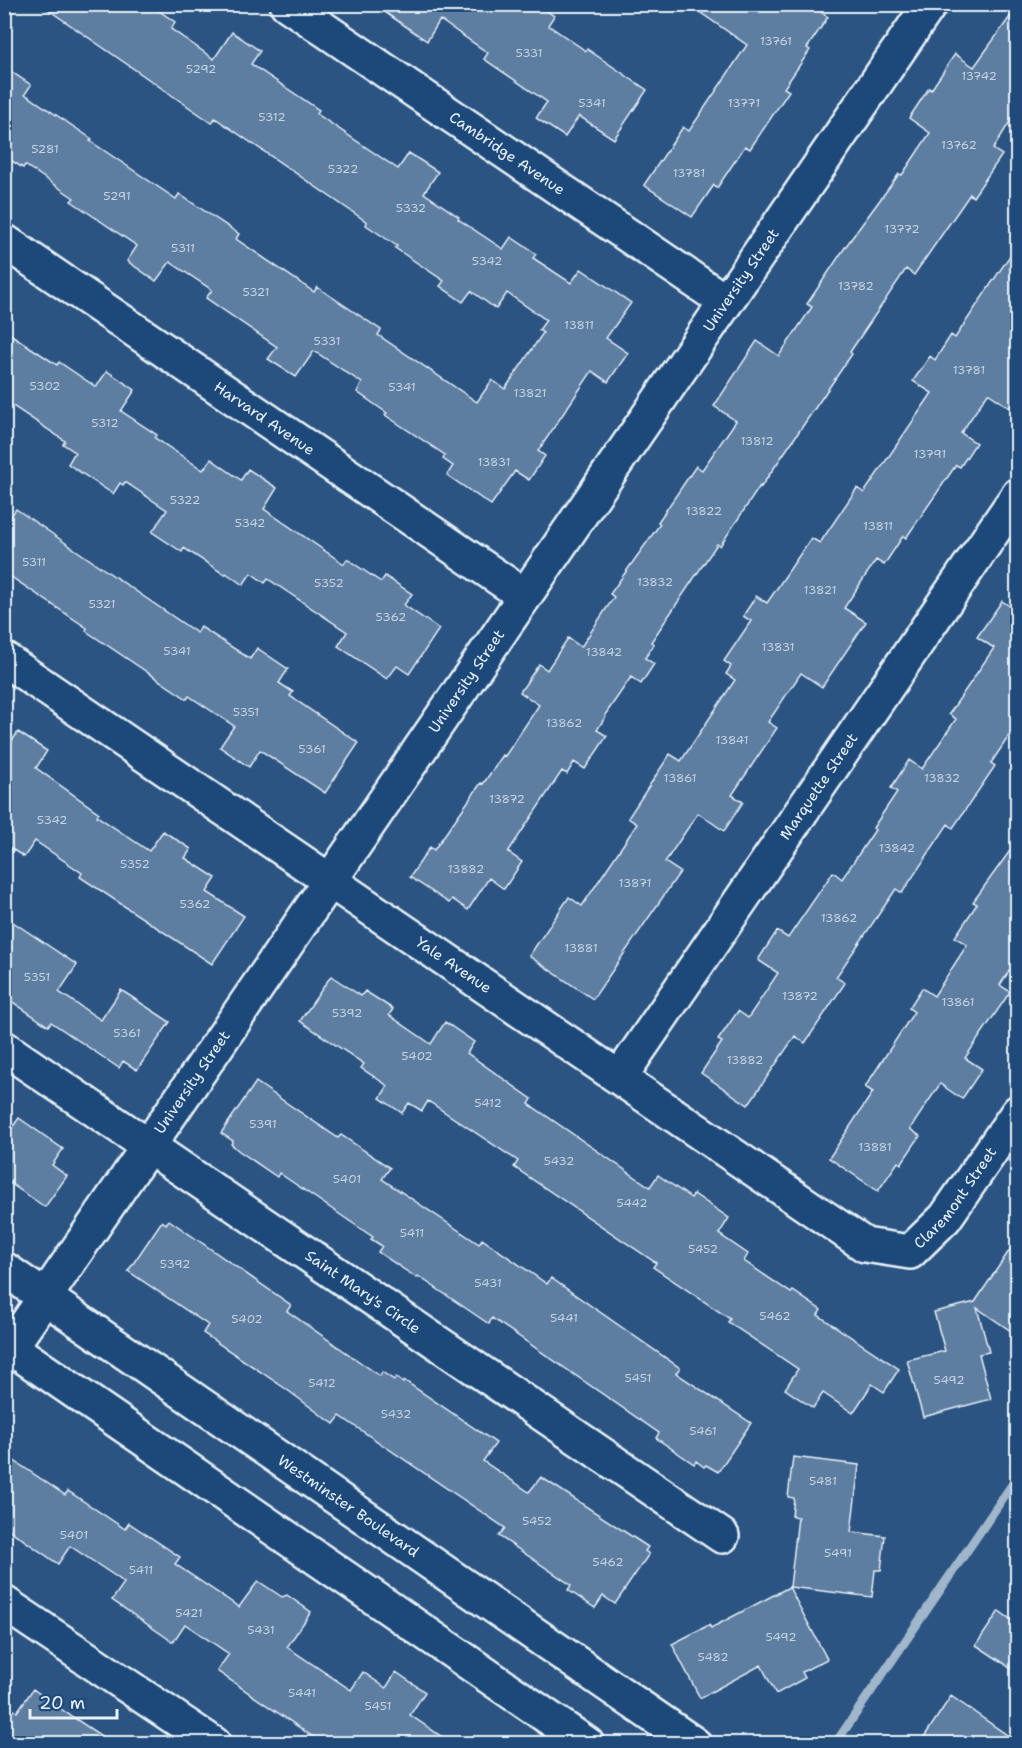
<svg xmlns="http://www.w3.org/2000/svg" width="1022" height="1748" font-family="'Shantell Sans',sans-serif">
<rect width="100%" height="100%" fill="#2b5482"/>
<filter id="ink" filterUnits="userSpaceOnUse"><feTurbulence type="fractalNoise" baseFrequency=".0167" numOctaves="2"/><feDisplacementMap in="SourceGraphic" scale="12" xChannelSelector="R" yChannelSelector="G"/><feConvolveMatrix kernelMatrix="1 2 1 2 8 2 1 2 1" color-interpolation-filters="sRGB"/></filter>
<g filter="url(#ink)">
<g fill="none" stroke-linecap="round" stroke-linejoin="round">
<path stroke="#a0b6cb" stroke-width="9" d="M 835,1744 L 1018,1476"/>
</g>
<path fill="#5d7da1" stroke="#e8f1f8" stroke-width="1.5" d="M 40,4 L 149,4 L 175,22 L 171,29 L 214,59 L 232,32 L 260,51 L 251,64 L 319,110 L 317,114 L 398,169 L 409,153 L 438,172 L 424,193 L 459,217 L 458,219 L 503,249 L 511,237 L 536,254 L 533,258 L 571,283 L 581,269 L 631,303 L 606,338 L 628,353 L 608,382 L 592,371 L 538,451 L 545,456 L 529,480 L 515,471 L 491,505 L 447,475 L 453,466 L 443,459 L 445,455 L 385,415 L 387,413 L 357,392 L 362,383 L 314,351 L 296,377 L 268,359 L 277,347 L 206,298 L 212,290 L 170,262 L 156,281 L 127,261 L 137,246 L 71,201 L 74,198 L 25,165 L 23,168 L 4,156 L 4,67 L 31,85 L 25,94 L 92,139 L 90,141 L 176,199 L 179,194 L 239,234 L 236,239 L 314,292 L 317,287 L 381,330 L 378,335 L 477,402 L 492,380 L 505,389 L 543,333 L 539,330 L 546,320 L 507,293 L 496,309 L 471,291 L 463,302 L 440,286 L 444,281 L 395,248 L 397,246 L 366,225 L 367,222 L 215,118 L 212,123 Z
M 373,4 L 537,4 L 554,16 L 548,25 L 586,51 L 587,49 L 647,90 L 614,139 L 579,116 L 565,137 L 536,118 L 547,102 L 484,59 L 488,53 L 440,20 L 427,41 Z
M 688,4 L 809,4 L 828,17 L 807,48 L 810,50 L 784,88 L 789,91 L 750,149 L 745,146 L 717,188 L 714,185 L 692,217 L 644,185 L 683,127 L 689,131 L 747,45 Z
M 1017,7 L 1017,110 L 993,149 L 1002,155 L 973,197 L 970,194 L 914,275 L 906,269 L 850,352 L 852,354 L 761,487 L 760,486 L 720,546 L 717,544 L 651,642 L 654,644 L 645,658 L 654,664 L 641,684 L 631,677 L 605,715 L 606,716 L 597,730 L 607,736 L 585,769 L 574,762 L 567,774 L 562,771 L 508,852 L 522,862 L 504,889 L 489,878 L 468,910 L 452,899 L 449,903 L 410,877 L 430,847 L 434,850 L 481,783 L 483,784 L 503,755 L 505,756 L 539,705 L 520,692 L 539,664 L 547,670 L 568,638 L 581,647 L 614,597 L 610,594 L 660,524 L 658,522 L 696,466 L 702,470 L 736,421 L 714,406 L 757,341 L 779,356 L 812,307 L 807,304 L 846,246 L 899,174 L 902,175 L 930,133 L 909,118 L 929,88 L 931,90 L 955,54 L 974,67 Z
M 1017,245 L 1017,413 L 988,393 L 961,433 L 976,443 L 960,467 L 956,465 L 906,538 L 903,536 L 884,565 L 876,560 L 844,608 L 866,622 L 822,687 L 801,673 L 768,722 L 777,728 L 732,795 L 743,802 L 724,831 L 698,813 L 665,862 L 680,872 L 593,999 L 529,956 L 569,897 L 582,906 L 637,824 L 628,818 L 670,754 L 681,761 L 735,680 L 726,674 L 731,666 L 724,661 L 751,621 L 743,616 L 756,596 L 767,603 L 811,538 L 820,543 L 857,488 L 864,493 L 932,393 L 913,381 L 930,356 L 935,360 L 951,335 L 955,338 Z
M 4,330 L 57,365 L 59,362 L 96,387 L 107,371 L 135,390 L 121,411 L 157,435 L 155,438 L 203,470 L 211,459 L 241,480 L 248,469 L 277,488 L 264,509 L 344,564 L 347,559 L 381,582 L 385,576 L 412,594 L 404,605 L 439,629 L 409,674 L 397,666 L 387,679 L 338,646 L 347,632 L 268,579 L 265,583 L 251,573 L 243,585 L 226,573 L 225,575 L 184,548 L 182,552 L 152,532 L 167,510 L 125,482 L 123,485 L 120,483 L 113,494 L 68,464 L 75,452 L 63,444 L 65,441 L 4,400 Z
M 16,509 L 197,633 L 201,627 L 250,659 L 257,648 L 288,669 L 279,683 L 293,692 L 290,696 L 357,742 L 358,744 L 325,793 L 260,750 L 249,767 L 220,747 L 234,726 L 189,696 L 187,699 L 86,631 L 87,628 L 4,572 L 4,526 Z
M 1002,601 L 1017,611 L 1017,724 L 991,763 L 995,766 L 953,828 L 948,824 L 902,893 L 896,889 L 836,977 L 845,983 L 805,1043 L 795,1036 L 748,1105 L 701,1073 L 722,1042 L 718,1040 L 738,1011 L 748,1018 L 778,973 L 758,960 L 777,931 L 788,938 L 833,872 L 842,879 L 875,830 L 873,828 L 897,792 L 891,788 L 909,760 L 922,769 L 956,719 L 949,714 L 994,648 L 977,637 Z
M 18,732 L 47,751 L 36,768 L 99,813 L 97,816 L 149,851 L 163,831 L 191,849 L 185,858 L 216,878 L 207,892 L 244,916 L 212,964 L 80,877 L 82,873 L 35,841 L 24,857 L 4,844 L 4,752 Z
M 1017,841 L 1017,959 L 1000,985 L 1010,992 L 965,1058 L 982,1069 L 962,1099 L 940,1084 L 910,1129 L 920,1136 L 901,1164 L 898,1162 L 878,1191 L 829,1158 L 873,1092 L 865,1087 L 914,1012 L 909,1008 L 922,988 L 934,996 L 967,945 L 955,937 L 977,904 L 973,902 Z
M 4,916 L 77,965 L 59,992 L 101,1020 L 121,990 L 170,1022 L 137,1070 L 123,1061 L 119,1068 L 51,1022 L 48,1026 L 4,996 Z
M 331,976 L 361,996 L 365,991 L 393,1009 L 389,1015 L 431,1044 L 445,1022 L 474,1042 L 467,1053 L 532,1099 L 529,1104 L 650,1187 L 658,1175 L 691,1198 L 694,1194 L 729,1218 L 719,1234 L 748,1254 L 744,1261 L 791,1293 L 793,1291 L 821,1310 L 818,1315 L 899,1369 L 884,1392 L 872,1384 L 853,1413 L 823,1393 L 813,1408 L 785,1389 L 798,1369 L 728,1322 L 730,1319 L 653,1267 L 656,1263 L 514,1167 L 518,1161 L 428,1101 L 422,1111 L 409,1103 L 402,1113 L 380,1098 L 388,1086 L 361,1068 L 364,1064 L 300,1021 Z
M 256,1082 L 338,1138 L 341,1135 L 390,1168 L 382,1179 L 479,1244 L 482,1239 L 547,1284 L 551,1278 L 680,1368 L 676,1373 L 751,1423 L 718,1472 L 706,1465 L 704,1467 L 696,1461 L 694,1464 L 656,1438 L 659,1433 L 492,1318 L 489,1324 L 418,1276 L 417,1278 L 378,1252 L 382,1246 L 371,1239 L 373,1237 L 279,1173 L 277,1177 L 239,1151 L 231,1144 L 233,1141 L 221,1133 Z
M 19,1118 L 63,1149 L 52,1165 L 67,1176 L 45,1207 L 4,1179 L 4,1139 Z
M 169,1220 L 291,1305 L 287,1311 L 380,1376 L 382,1372 L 394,1380 L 396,1377 L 403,1383 L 405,1381 L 496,1443 L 483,1461 L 529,1492 L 541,1477 L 648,1547 L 645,1551 L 649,1554 L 615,1604 L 603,1596 L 595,1608 L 568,1590 L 571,1585 L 499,1536 L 505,1528 L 340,1416 L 334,1424 L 321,1415 L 286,1389 L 203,1333 L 208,1325 L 128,1271 L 162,1221 L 166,1224 Z
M 1017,1239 L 1017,1335 L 977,1308 L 989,1352 L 979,1354 L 991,1399 L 923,1417 L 907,1360 L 945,1351 L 934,1312 L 975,1302 Z
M 4,1454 L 65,1495 L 68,1491 L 125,1529 L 129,1523 L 180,1557 L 175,1564 L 239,1607 L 258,1581 L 282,1597 L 287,1595 L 311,1612 L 287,1647 L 351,1690 L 363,1672 L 386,1688 L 396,1672 L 425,1692 L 410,1715 L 451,1743 L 322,1743 L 217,1671 L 229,1654 L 185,1624 L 173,1642 L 112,1600 L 124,1583 L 118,1578 L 70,1546 L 58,1564 L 4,1526 Z
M 793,1457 L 859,1465 L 851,1532 L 885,1536 L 881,1570 L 875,1570 L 872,1597 L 790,1587 L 798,1517 L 792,1516 L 794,1498 L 788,1497 Z
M 789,1587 L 827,1659 L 802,1672 L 805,1678 L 776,1694 L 761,1665 L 700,1698 L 672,1644 L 709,1625 L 711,1628 Z
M 999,1611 L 1017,1624 L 1017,1672 L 976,1645 Z
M 33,1689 L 68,1714 L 112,1743 L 4,1743 L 4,1703 L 17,1712 Z
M 951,1696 L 1017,1742 L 1017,1743 L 920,1743 Z"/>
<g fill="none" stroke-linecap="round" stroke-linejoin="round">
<g stroke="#e8f1f8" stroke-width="38">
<g id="minor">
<path id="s1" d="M 287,4 L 726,302"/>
<path id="s2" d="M 4,241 L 525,596"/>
<path id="s3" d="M 4,659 L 865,1245 L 910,1252 L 945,1218 L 1018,1112"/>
<path id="s4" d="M 4,1048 L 722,1536"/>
<path id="s5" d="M 620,1077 L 1018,495"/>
<path d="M 4,1603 L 214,1744"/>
</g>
</g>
<g stroke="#e8f1f8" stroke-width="38">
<g id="tertiary">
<path id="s6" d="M 4,1357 L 930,4"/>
</g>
</g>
<g stroke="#e8f1f8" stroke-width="38">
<g id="primary">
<path id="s7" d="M 4,1269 L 694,1744"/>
<path d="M 4,1343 L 587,1744"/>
</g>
</g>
<use href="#minor" stroke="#1f4a7a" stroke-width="33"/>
<use href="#tertiary" stroke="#1f4a7a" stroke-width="33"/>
<use href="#primary" stroke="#1f4a7a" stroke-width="33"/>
</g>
</g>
<g text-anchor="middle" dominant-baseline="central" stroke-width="6" stroke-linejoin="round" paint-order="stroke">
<g font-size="12" fill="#c5d4e2">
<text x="776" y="41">13761</text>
<text x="529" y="53">5331</text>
<text x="201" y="69">5292</text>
<text x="979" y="76">13742</text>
<text x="592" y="103">5341</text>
<text x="744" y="103">13771</text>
<text x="272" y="117">5312</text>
<text x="959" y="145">13762</text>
<text x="45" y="149">5281</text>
<text x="343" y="169">5322</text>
<text x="689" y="173">13781</text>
<text x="117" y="196">5291</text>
<text x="411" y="208">5332</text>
<text x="902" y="229">13772</text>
<text x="183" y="248">5311</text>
<text x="487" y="261">5342</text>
<text x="856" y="286">13782</text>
<text x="256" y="292">5321</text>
<text x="579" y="325">13811</text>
<text x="327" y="341">5331</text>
<text x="969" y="370">13781</text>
<text x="45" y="386">5302</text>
<text x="402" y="387">5341</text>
<text x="530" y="393">13821</text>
<text x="105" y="423">5312</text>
<text x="757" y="441">13812</text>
<text x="930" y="454">13791</text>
<text x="494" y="462">13831</text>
<text x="185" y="500">5322</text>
<text x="704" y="511">13822</text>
<text x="250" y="523">5342</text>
<text x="878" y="526">13811</text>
<text x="34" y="562">5311</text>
<text x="655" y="582">13832</text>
<text x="329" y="583">5352</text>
<text x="820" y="590">13821</text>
<text x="102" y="604">5321</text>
<text x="391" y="617">5362</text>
<text x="778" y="647">13831</text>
<text x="177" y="651">5341</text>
<text x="604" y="652">13842</text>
<text x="246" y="712">5351</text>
<text x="564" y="723">13862</text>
<text x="732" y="740">13841</text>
<text x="312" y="749">5361</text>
<text x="680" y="778">13861</text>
<text x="942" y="778">13832</text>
<text x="507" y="799">13872</text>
<text x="52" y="820">5342</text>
<text x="897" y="848">13842</text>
<text x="135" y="864">5352</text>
<text x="466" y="869">13882</text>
<text x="635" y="883">13871</text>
<text x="195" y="904">5362</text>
<text x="839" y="918">13862</text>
<text x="581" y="948">13881</text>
<text x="37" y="977">5351</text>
<text x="800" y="996">13872</text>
<text x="958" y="1002">13861</text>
<text x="347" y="1013">5392</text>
<text x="127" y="1033">5361</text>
<text x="417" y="1056">5402</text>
<text x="745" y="1060">13882</text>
<text x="488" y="1103">5412</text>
<text x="263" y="1124">5391</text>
<text x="875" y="1147">13881</text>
<text x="559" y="1161">5432</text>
<text x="347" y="1179">5401</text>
<text x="632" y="1203">5442</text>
<text x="412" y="1233">5411</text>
<text x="703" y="1249">5452</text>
<text x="175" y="1264">5392</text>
<text x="488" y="1283">5431</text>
<text x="775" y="1316">5462</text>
<text x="564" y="1318">5441</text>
<text x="247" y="1319">5402</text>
<text x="638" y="1378">5451</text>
<text x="949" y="1380">5492</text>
<text x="322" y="1383">5412</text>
<text x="396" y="1414">5432</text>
<text x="703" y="1431">5461</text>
<text x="823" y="1481">5481</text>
<text x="537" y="1521">5452</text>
<text x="74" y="1535">5401</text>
<text x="838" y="1553">5491</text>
<text x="608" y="1562">5462</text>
<text x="141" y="1570">5411</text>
<text x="189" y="1613">5421</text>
<text x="261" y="1630">5431</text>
<text x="781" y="1637">5492</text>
<text x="713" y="1657">5482</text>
<text x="302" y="1693">5441</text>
<text x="378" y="1706">5451</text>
</g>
<g font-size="15" fill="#e8f1f8" stroke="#1f4a7a">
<text stroke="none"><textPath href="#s1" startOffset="266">Cambridge Avenue</textPath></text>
<text stroke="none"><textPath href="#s6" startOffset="1305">University Street</textPath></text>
<text stroke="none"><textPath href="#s2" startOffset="315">Harvard Avenue</textPath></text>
<text stroke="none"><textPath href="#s6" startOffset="819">University Street</textPath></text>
<text stroke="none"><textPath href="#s5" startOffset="352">Marquette Street</textPath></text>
<text stroke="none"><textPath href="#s3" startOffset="544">Yale Avenue</textPath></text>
<text stroke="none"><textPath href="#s6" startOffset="333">University Street</textPath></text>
<text stroke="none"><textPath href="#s3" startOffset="1158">Claremont Street</textPath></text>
<text stroke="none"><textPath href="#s4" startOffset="434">Saint Mary's Circle</textPath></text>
<text stroke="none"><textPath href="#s7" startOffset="418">Westminster Boulevard</textPath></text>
</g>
</g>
<rect width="1022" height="1748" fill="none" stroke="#1f4a7a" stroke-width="24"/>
<rect x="12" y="12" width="998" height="1724" fill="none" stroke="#e8f1f8" stroke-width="2" filter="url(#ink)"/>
<path d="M30 1709v9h87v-9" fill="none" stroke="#e8f1f8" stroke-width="3"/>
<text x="39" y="1709" font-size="18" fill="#e8f1f8" stroke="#1f4a7a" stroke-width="4.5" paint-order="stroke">20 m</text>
</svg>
